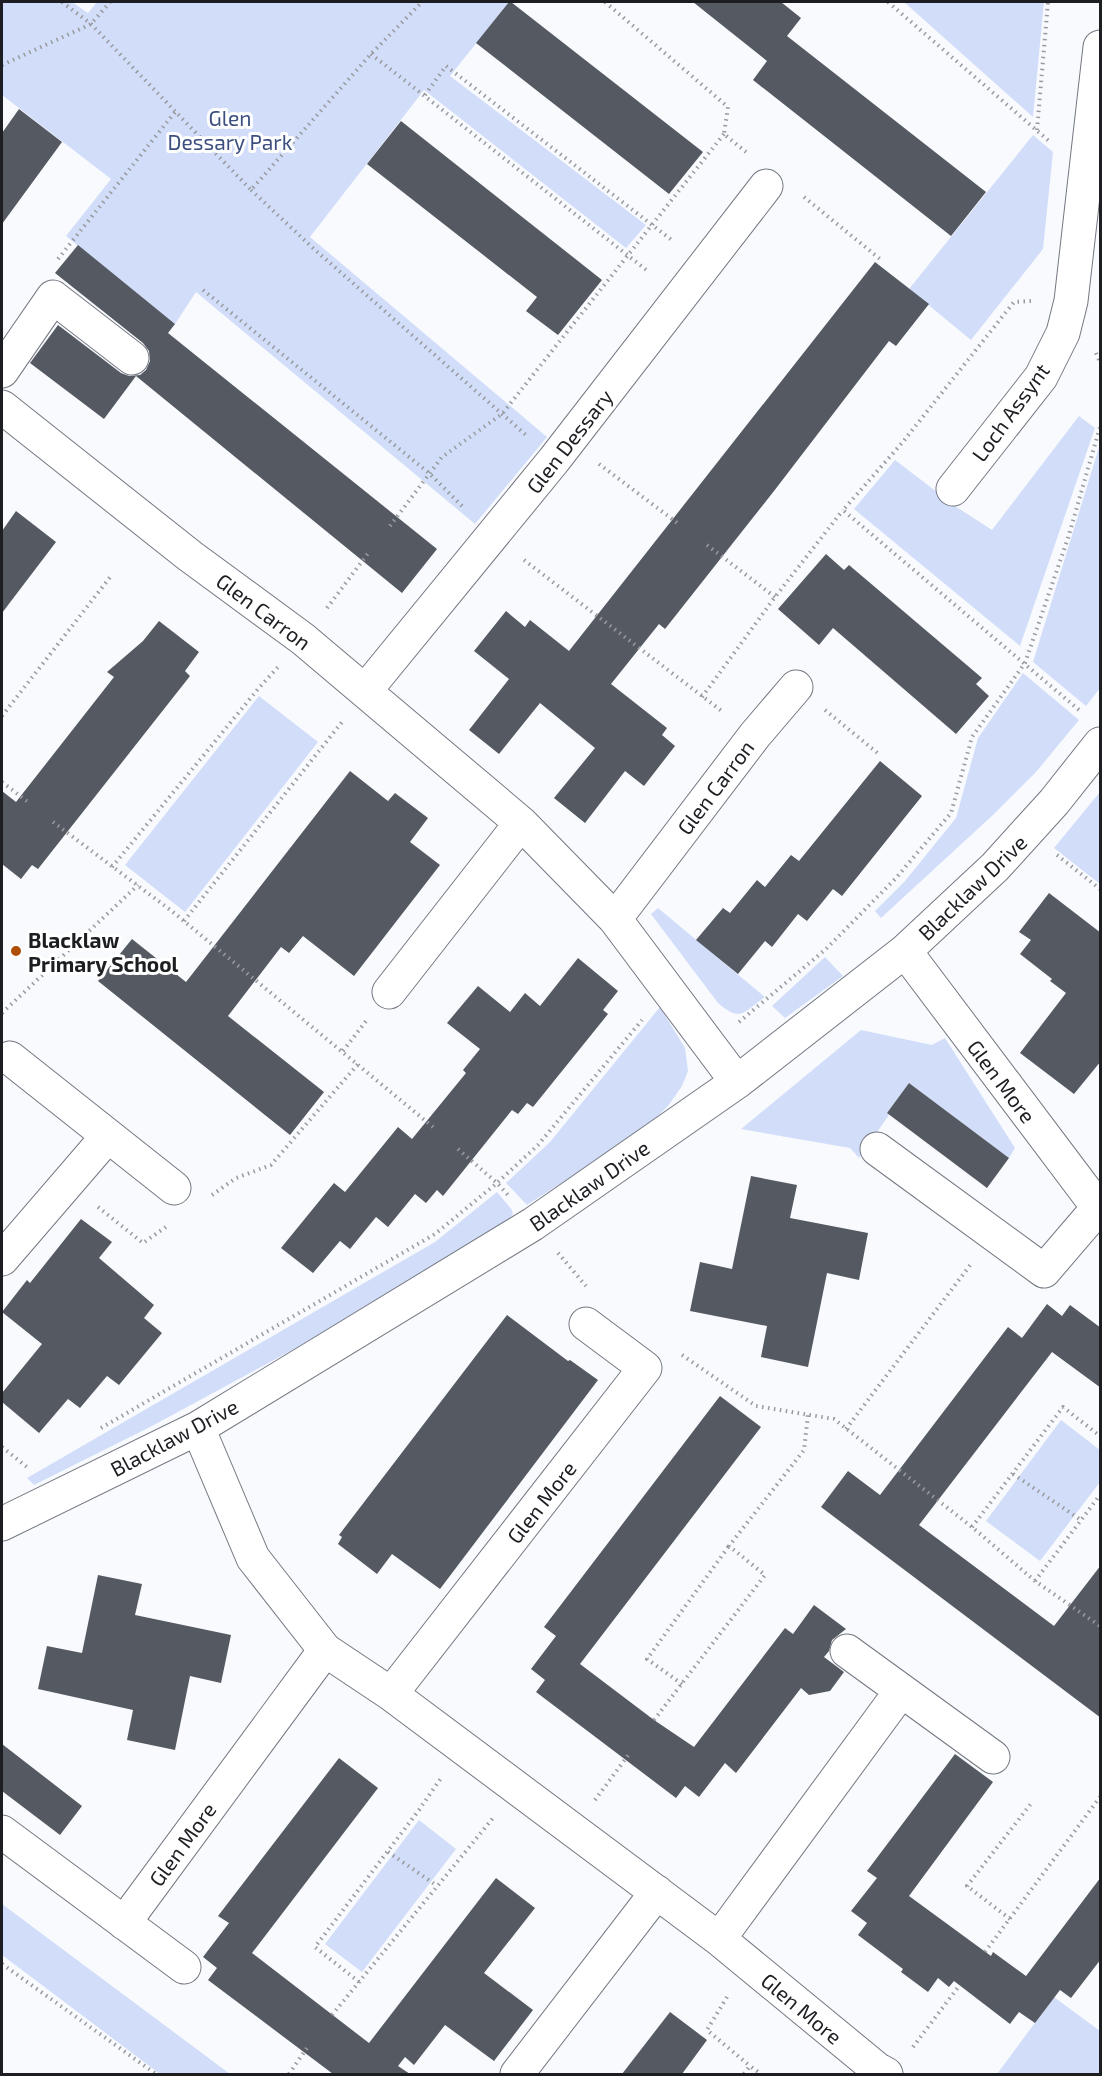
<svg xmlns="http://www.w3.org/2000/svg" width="1102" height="2076" font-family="'Exo 2',sans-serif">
<rect width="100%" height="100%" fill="#f8fafe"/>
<path fill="#d2def9" d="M 2,2 L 72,2 L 88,13 L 97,2 L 509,2 L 450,76 L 646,225 L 626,248 L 424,90 L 310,237 L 547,437 L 475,524 L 196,292 L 175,324 L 66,236 L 111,179 L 2,95 Z
M 904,2 L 1044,2 L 1033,117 Z
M 1033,135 L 1053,152 L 1043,249 L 971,340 L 909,289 Z
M 1079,416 L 1095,428 L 1020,646 L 854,509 L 895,460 L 958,508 L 992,530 Z
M 1100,444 L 1100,688 L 1086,706 L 1033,662 Z
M 1023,673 L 1079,720 L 1036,772 L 994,814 L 881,918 L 875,911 L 905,881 L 956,818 L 978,738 Z
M 259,696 L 318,742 L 185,912 L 125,865 Z
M 1100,792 L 1100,884 L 1054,848 Z
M 658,908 L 765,997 C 743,1012 741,1023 718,1003 L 651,914 Z
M 825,957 L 843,976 L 785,1018 L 772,1006 Z
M 660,1007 L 685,1048 L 688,1071 L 682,1086 L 668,1106 L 645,1129 L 527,1205 L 506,1183 L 550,1142 Z
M 861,1030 L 932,1045 L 945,1038 L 1015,1148 L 1009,1158 L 909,1083 L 887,1113 L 889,1115 L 859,1158 L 850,1148 L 741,1129 Z
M 497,1192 L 512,1210 L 513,1214 L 510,1218 L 298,1347 L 152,1426 L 34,1485 L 27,1478 L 435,1242 Z
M 1061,1420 L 1100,1450 L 1100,1482 L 1040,1561 L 986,1521 Z
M 419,1820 L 456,1849 L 362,1972 L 325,1944 Z
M 2,1904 L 230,2074 L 160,2074 L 2,1955 Z
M 1054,1997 L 1100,2031 L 1100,2074 L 997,2074 Z"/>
<path fill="#555961" d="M 509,2 L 511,2 L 703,152 L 669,194 L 476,43 Z
M 693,2 L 781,2 L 801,18 L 787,36 L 986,192 L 951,236 L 753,80 L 767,61 Z
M 19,109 L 62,142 L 2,224 L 2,133 Z
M 401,121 L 602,280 L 558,335 L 526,311 L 537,297 L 367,164 Z
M 78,245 L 175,324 L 168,333 L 437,549 L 402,593 L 136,376 L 104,419 L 30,363 L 58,325 L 121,373 L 129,376 L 140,375 L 146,370 L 150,361 L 149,351 L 143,343 L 55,273 Z
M 875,262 L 929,304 L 896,346 L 889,341 L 774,491 L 665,629 L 659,624 L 611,684 L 667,728 L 662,735 L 675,746 L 644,786 L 625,771 L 585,823 L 554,798 L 595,748 L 540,703 L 499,754 L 469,730 L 509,679 L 474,651 L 506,611 L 525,627 L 530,620 L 569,651 Z
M 16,511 L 56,542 L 2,613 L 2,531 Z
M 826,554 L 844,570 L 849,565 L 982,678 L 976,684 L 989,696 L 956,734 L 833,628 L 819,645 L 778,609 Z
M 159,621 L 199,652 L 185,671 L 190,676 L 38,869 L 32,865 L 21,879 L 2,864 L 2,791 L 16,802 L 114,677 L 107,672 L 143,641 Z
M 880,761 L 922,796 L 842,896 L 833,889 L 807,921 L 798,914 L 772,947 L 765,941 L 738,974 L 696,940 L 723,908 L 730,913 L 757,880 L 765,887 L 791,855 L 799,861 Z
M 350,771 L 388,801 L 395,793 L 428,818 L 410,842 L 440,865 L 354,976 L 303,936 L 289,953 L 281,947 L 228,1016 L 324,1092 L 290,1135 L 98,981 L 132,939 L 186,982 Z
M 1049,893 L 1101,933 L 1101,1061 L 1074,1094 L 1020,1053 L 1066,993 L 1050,981 L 1052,979 L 1020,954 L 1031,940 L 1019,932 Z
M 578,958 L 618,991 L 603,1010 L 608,1014 L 533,1107 L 527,1103 L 518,1114 L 512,1110 L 443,1196 L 437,1190 L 426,1203 L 415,1194 L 388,1227 L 376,1217 L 350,1249 L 340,1241 L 313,1273 L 281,1248 L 334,1183 L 345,1192 L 398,1127 L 412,1139 L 466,1073 L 463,1070 L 480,1049 L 447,1023 L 478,986 L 510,1012 L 525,993 L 540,1006 Z
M 909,1083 L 1009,1158 L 987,1188 L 887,1113 Z
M 751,1176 L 797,1185 L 790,1218 L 868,1233 L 859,1280 L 827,1273 L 808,1367 L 761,1357 L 767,1326 L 690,1311 L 700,1262 L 732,1269 Z
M 81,1219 L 112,1242 L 99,1258 L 154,1305 L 144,1318 L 162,1333 L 119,1385 L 107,1376 L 80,1408 L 68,1399 L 39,1433 L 2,1402 L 2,1393 L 42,1344 L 2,1312 L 27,1280 L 30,1283 Z
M 1047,1304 L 1062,1316 L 1070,1305 L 1101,1328 L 1101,1388 L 1052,1352 L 919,1525 L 1054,1626 L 1101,1565 L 1101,1718 L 821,1507 L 848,1471 L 880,1495 L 1008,1327 L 1022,1338 Z
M 507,1315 L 568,1361 L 570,1360 L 598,1380 L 440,1589 L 392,1554 L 377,1574 L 338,1544 L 342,1537 L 339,1535 Z
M 720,1396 L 761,1427 L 580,1664 L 654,1720 L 694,1747 L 785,1628 L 793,1634 L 814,1605 L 846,1629 L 832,1640 L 829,1651 L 824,1657 L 844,1672 L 830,1691 L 809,1695 L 801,1688 L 736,1773 L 725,1763 L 699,1797 L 685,1786 L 676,1798 L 536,1692 L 545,1680 L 531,1669 L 556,1636 L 544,1627 Z
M 98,1575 L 142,1584 L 135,1615 L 231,1635 L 221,1683 L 190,1676 L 175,1750 L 127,1740 L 133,1710 L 38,1689 L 47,1646 L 82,1653 Z
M 2,1744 L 82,1806 L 60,1835 L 2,1791 Z
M 955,1754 L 993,1782 L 909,1896 L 991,1956 L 993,1952 L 1026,1976 L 1101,1877 L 1101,1959 L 1071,1998 L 1060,1990 L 1035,2023 L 1019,2012 L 1010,2024 L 954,1981 L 949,1987 L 938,1978 L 928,1992 L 901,1972 L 903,1969 L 858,1935 L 867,1923 L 851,1911 L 877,1878 L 867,1871 Z
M 339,1758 L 378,1788 L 252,1953 L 369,2043 L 496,1878 L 535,1908 L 484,1973 L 533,2010 L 494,2061 L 445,2025 L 414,2065 L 405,2057 L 398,2066 L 410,2074 L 333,2074 L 208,1980 L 217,1968 L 203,1957 L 229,1923 L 218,1916 Z
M 670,2012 L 707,2040 L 682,2074 L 622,2074 Z"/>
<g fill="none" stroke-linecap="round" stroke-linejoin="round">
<g stroke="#747881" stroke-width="35">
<path id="minor" d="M 2,371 L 53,297 L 132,358
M 2,407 L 190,556 L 303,639 L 521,823 L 615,919 L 737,1082
M 953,489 L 1041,377 L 1063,333 L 1071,301 L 1100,47
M 365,691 L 554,460 L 766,186
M 615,919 L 755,735 L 796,687
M 905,951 L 1100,1210
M 389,992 L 521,823
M 10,1058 L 174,1188
M 877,1149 L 1044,1271 L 1098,1208
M 2,1259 L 107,1137
M 198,1428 L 253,1558 L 325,1650 L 391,1694 L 719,1939 L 877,2069 L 886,2074
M 2,1524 L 198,1428 L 533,1224 L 737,1082 L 905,951 L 995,867 L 1054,802 L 1100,744
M 847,1651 L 993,1757
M 391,1694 L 645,1368 L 586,1324
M 2,1832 L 184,1967
M 124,1923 L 325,1650
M 719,1939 L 901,1691
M 517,2074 L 657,1892"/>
</g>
<path stroke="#989a9e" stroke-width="4" stroke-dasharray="1.5 4.5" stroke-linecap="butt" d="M 62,2 L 91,24 L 251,190 L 371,54 L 422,2
M 605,2 L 728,107 L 724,134 L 746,152
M 888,2 L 1049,141
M 371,54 L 649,272
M 2,65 L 91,24 L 110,2
M 425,95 L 446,66 L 673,241
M 1037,130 L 1048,2
M 251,190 L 314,249 L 526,435
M 804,197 L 880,259
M 58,259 L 175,112
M 203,290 L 429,473 L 464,508
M 1031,301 L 1014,302 L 902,443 L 843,510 L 1079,710
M 1096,353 L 1100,362
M 599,464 L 680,525
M 390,526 L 442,457 L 502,414 L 724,134
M 707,545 L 775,597
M 524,560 L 723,712
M 327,608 L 369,552
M 702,697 L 775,597 L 843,510
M 825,710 L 880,755
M 2,716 L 111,576
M 2,782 L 28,802
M 53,822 L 173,912 L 433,1127
M 1057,855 L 1100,889
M 112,867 L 258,689 L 278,667
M 184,921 L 342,722
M 2,1013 L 138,885
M 739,1022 L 826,949 L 896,878 L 951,813 L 972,737 L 1025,663 L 1068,538 L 1100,427
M 343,1051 L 366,1021
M 458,1149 L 497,1183 L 508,1195
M 212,1195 L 236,1178 L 271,1165 L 358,1064
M 98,1207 L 143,1243 L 166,1227
M 558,1253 L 586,1286
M 682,1355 L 756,1406 L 834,1419 L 972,1527 L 1035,1581 L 1100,1626
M 101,1428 L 435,1234 L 497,1183 L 538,1145 L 642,1020
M 846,1429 L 971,1264
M 2,1447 L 27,1467
M 1013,1474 L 1081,1520
M 972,1527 L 1063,1407 L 1100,1436
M 1035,1581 L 1100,1495
M 682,1684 L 647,1659 L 729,1546
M 654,1720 L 765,1575 L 729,1546 L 804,1450 L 808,1415
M 595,1800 L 629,1754
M 388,1852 L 436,1885
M 1010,1919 L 967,1886 L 1033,1801
M 985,1952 L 1100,1797
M 2,1964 L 156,2074
M 359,1982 L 315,1947 L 419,1810 L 441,1778
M 727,1997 L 707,2030 L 750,2066
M 332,2015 L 493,1818
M 913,2047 L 959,1986
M 289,2074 L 309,2045
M 744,2074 L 750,2066 L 761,2074"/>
<use href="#minor" stroke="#fff" stroke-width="33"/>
</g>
<circle fill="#af4f05" stroke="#fff" stroke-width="2" cx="16" cy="951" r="6"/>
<g text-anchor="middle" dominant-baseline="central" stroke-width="6" stroke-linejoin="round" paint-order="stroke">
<g font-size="21" fill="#3c4f7f" stroke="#fff">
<text x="230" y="117">Glen<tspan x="230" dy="24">Dessary Park</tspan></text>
</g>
<g font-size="21" fill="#1c1e22" stroke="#fff">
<text transform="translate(1010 412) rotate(-54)">Loch Assynt</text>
<text transform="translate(569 441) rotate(-52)">Glen Dessary</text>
<text transform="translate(264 611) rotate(37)">Glen Carron</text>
<text transform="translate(715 787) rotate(-53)">Glen Carron</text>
<text transform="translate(972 887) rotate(-44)">Blacklaw Drive</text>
<text transform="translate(1002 1081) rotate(53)">Glen More</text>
<text transform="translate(589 1185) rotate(-35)">Blacklaw Drive</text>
<text transform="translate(174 1437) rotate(-28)">Blacklaw Drive</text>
<text transform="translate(541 1502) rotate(-52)">Glen More</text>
<text transform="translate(182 1844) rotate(-54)">Glen More</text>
<text transform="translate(802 2008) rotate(40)">Glen More</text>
</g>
<g font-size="21" font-weight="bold" fill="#1c1e22" stroke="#fff" text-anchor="start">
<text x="28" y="939">Blacklaw<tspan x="28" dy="24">Primary School</tspan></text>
</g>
</g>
<rect width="1102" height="2076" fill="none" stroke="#1c1e22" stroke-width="6"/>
</svg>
